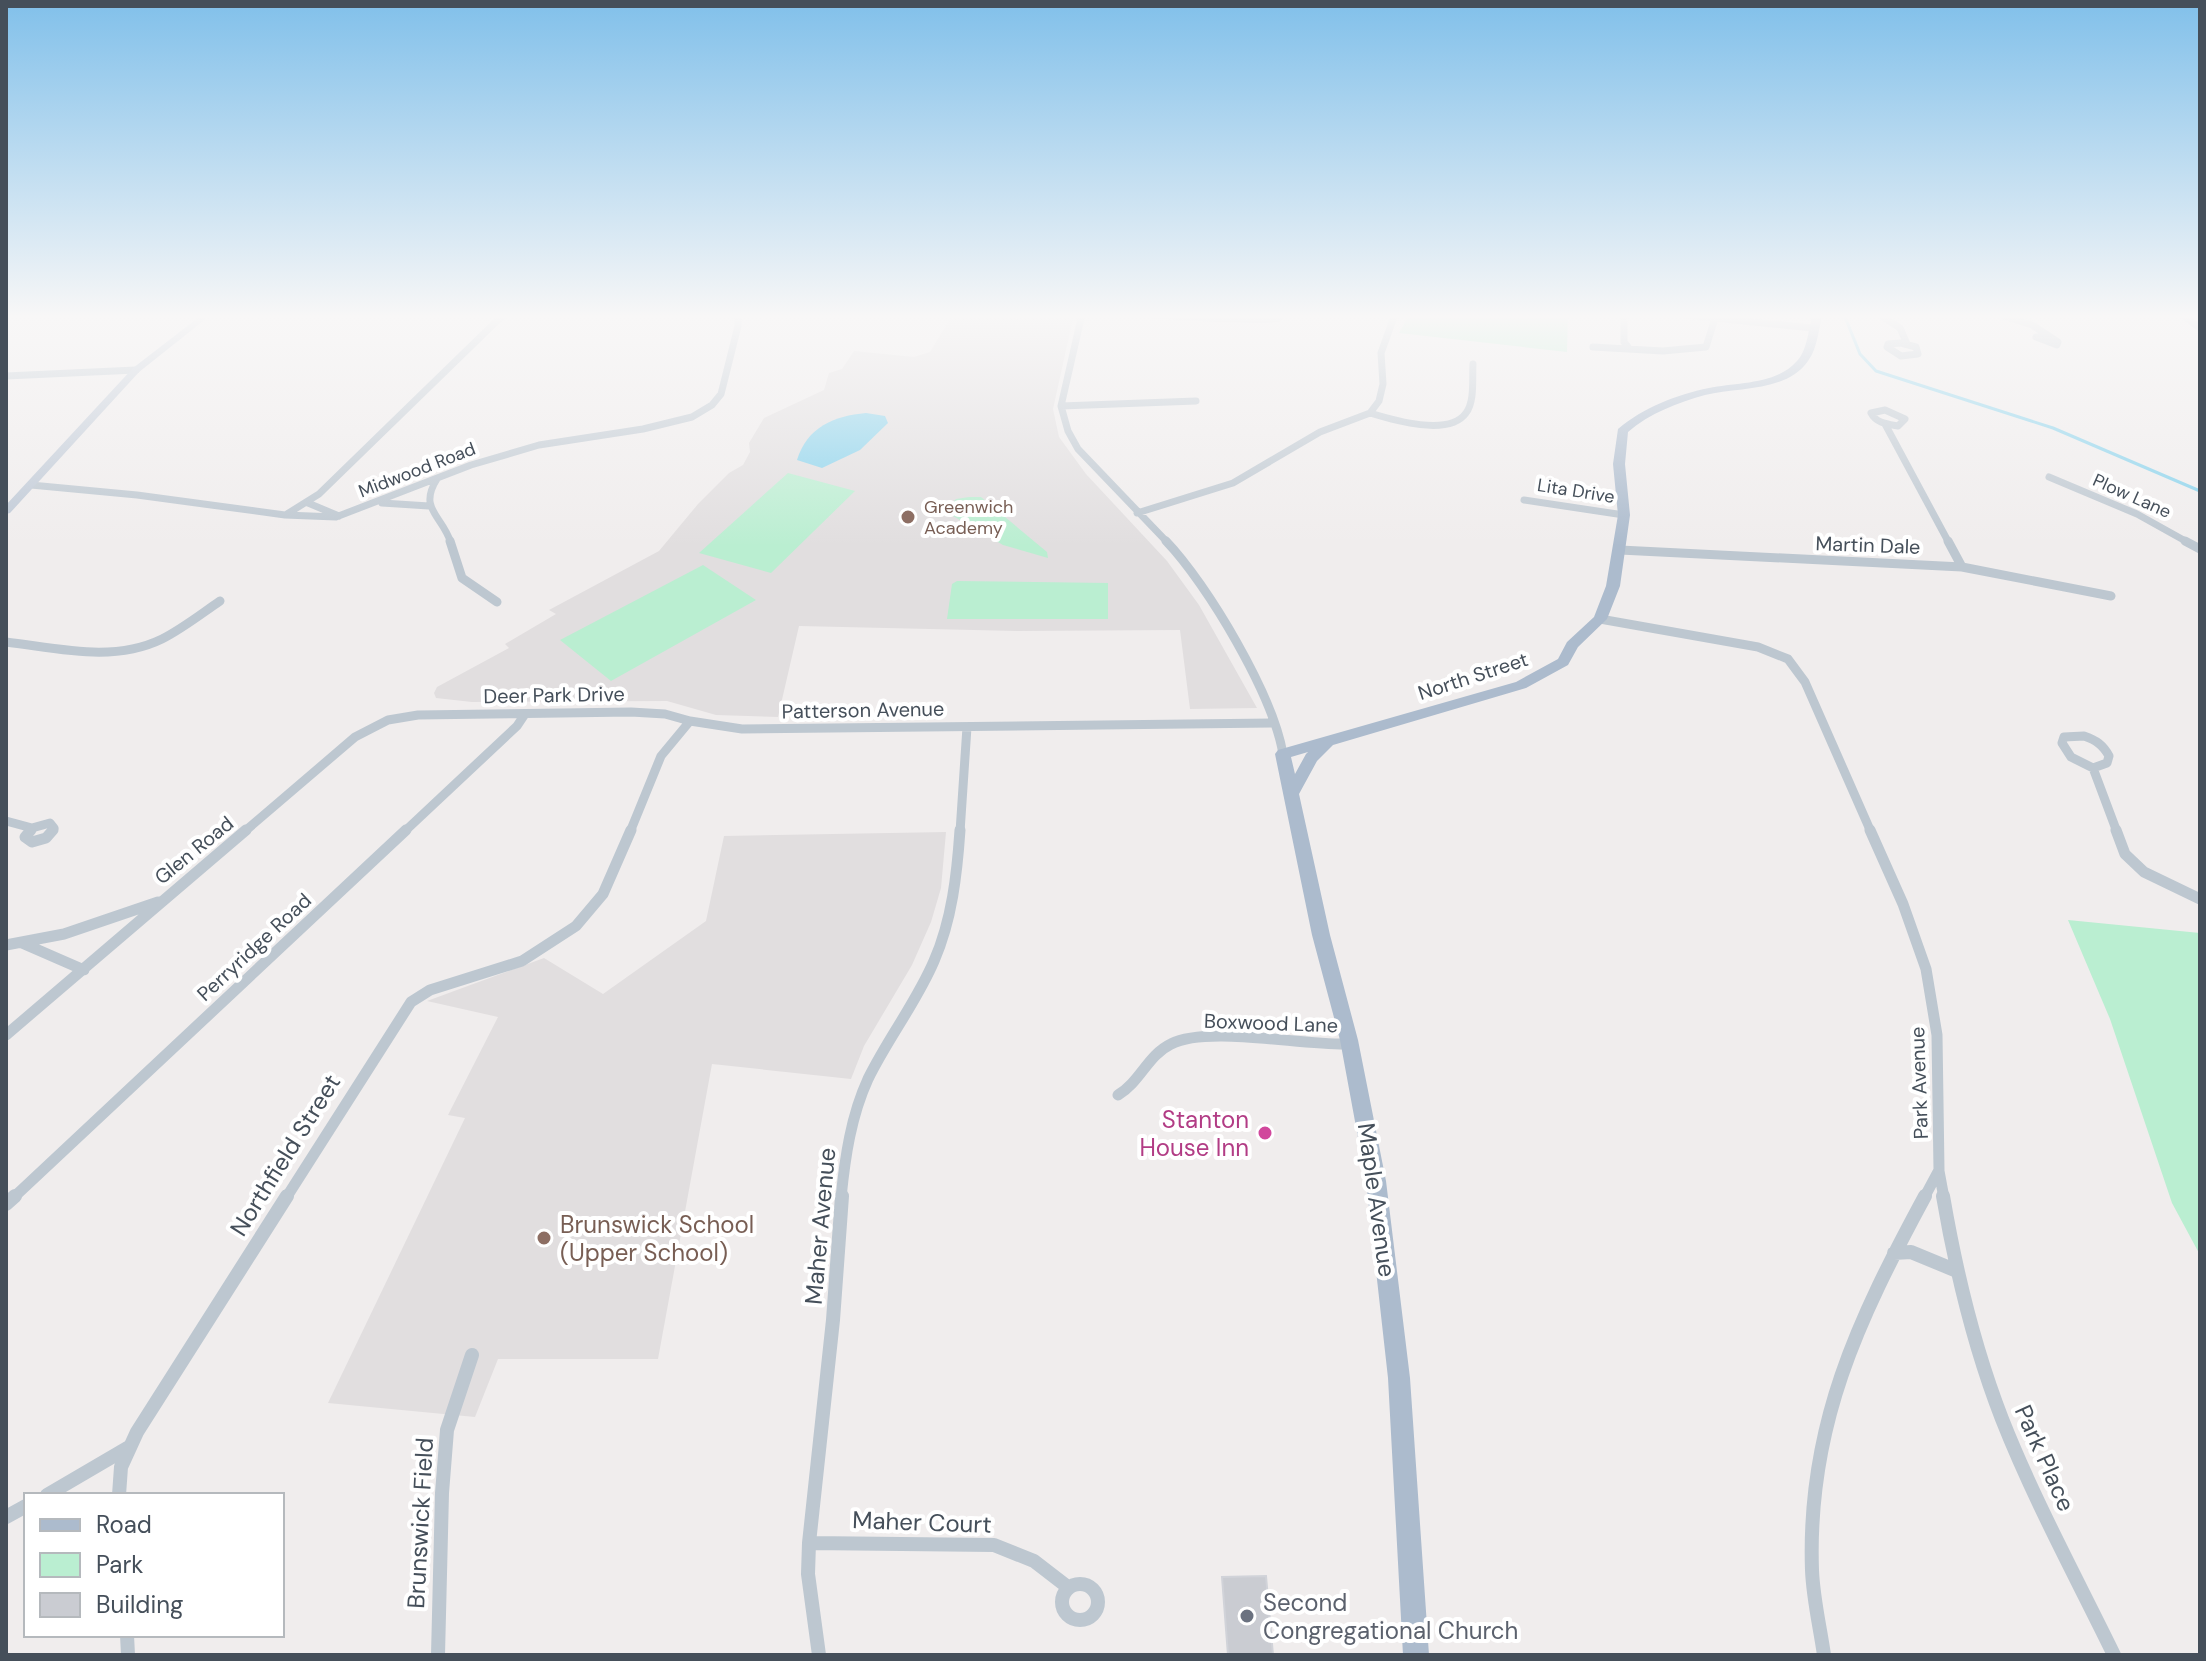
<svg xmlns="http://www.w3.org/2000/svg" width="2206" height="1661" font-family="'DM Sans',sans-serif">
<rect width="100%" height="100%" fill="#f0eded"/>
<path fill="#e1dedf" d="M 953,314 L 1074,314 L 1053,409 L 1059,437 L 1086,474 L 1167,561 L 1199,605 L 1257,708 L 1190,709 L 1180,630 L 1017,631 L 799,626 L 778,717 L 716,715 L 667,701 L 472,702 L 436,698 L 434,693 L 437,687 L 509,648 L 505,644 L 556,614 L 549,610 L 659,551 L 698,504 L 729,473 L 743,465 L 750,452 L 749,443 L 764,418 L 824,390 L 829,373 L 842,369 L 854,351 L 914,357 L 930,352 Z
M 946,832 L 941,888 L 931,922 L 912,965 L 864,1046 L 851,1079 L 712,1064 L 658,1359 L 498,1359 L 475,1417 L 328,1403 L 465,1118 L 448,1115 L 498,1017 L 427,1001 L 544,958 L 603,994 L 706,921 L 724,836 Z"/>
<path fill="#baeed1" d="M 1405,314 L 1568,314 L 1567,352 L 1399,333 L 1407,319 Z
M 788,473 L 855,491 L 771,573 L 699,553 Z
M 969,497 L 981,497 L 1047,552 L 1048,558 L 1003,545 L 953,516 L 950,505 L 956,499 Z
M 703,565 L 756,600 L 611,681 L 560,640 Z
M 957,581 L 1108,583 L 1108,619 L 947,619 L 952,584 Z
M 2068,920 L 2200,933 L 2200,1255 L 2172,1203 L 2110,1019 Z"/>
<path fill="#87d2ec" d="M 866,413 L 885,416 L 888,423 L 860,450 L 822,468 L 797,460 C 807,427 834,416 866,413 Z"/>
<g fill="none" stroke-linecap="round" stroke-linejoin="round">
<path stroke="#87d2ec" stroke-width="3" d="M 1839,314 L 1845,317 L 1860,354 L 1876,371 L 2053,428 L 2200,491"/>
</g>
<path fill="#caccd2" stroke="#d1d3d9" stroke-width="2" d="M 1266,1576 L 1273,1655 L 1228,1655 L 1222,1577 Z"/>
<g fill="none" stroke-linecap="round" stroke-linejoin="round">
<path stroke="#bdc7d0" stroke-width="7" d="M 1082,314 L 1061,406 L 1068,431 L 1078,449 L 1168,543
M 1135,314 C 1158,315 1267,323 1279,318 L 1277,314
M 1624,314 L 1624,342 L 1628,347
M 1675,314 L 1812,328
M 1879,314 L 1900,328 L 1907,344
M 1998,314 L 2032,325 L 2058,342 L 2057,345 L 2036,337 L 2048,336
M 2181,314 L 2200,328
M 1901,343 L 1916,347 L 1918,354 L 1901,356 L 1887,347 L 1888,344 Z
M 1593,347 L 1663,351 L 1706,347 L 1715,318
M 6,376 L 136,370
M 1061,406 L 1196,401
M 1885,410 L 1905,419 L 1898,426 C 1887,424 1876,423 1871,413 Z
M 1370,413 C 1393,420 1449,437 1466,413 C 1475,401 1472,379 1473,364
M 1885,424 L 1949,543
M 2049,477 L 2137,514 L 2189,543
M 437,479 C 418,509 442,515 451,543
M 31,485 L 137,495 L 285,515 L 336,517 L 471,465 L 539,445 L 643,429 L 692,417 L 712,405 L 721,394 L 738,326 L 738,314
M 1524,500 L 1624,515
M 308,503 L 339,516
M 382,503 L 429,506
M 1137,513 L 1233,483 L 1320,432 L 1370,413 L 1379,401 L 1383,384 L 1381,353 L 1395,314
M 287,514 L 319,494 L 504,314"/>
<path stroke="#bdc7d0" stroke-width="9" d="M 450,541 L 462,578 L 497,602
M 1166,541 C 1208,585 1273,695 1283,754
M 1948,541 L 1962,567
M 2185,541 L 2200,549
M 1620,550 L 1962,567 L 2111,596
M 1600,619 L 1758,647 L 1788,659 L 1805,682 L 1871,832
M 6,642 C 57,648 113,663 162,639 C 182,629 201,614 220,601
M 2084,736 C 2096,740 2103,745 2109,756 L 2107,763 L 2093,768 L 2071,757 L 2062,743 L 2064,737 Z
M 2093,768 L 2117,832
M 6,821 L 32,828
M 32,828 L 50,823 L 54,828 L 51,832
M 29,832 L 32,828
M 244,832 L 355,737 L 388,720 L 418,715 L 631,712 L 665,714 L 690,721
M 404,832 L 517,726 L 525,714
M 630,832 L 661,756 L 690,721 L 742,729 L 1273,723
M 960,832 L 967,727"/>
<path stroke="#bdc7d0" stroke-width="11" d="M 31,830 L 25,837 L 32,842 L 46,838 L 53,830
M 1870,830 L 1903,904 L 1926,969 L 1937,1035 L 1939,1170 L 1924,1198
M 2116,830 L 2125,854 L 2144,872 L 2200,899
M 22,943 L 84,970
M 6,945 L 64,934 L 158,902
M 6,1035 L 246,830
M 1118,1095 C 1140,1082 1148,1055 1171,1044 C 1208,1025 1303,1046 1350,1044
M 1939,1171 L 1944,1198
M 13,1198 L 406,830
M 286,1198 L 411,1002 L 430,990 L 522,961 L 576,926 L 603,894 L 631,830
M 841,1198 C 845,1157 851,1116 868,1079 C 888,1038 916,1003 934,961 C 952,920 957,874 960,830"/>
<path stroke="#bdc7d0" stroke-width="14" d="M 1943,1196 C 1956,1272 1974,1347 2002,1419 C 2034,1500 2076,1577 2114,1655
M 6,1204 L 15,1196
M 1894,1253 L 1911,1252 L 1957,1271
M 47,1495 L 129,1447
M 119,1495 L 121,1467 L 137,1432 L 287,1196
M 6,1517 L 26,1506
M 809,1543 L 994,1545 L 1034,1561 L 1069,1588
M1062 1602a18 18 0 1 1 36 0a18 18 0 1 1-36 0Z
M 127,1635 L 128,1655
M 438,1655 L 442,1493 L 447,1430 L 472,1355
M 819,1655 L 808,1574 L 809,1543 L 833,1320 L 842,1196
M 1824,1655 C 1820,1627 1813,1598 1812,1570 C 1807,1426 1858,1320 1925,1196"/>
<path fill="#bfc9d6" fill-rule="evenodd" d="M 203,314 L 212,314 L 139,372 L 10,513 L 6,514 L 6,505 L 133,368 Z"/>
<path fill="#acbbcd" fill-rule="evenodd" d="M 1813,314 L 1823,314 C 1818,329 1818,348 1808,361 C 1787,392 1738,387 1705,395 C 1677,403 1650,413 1628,432 L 1625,464 L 1630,515 L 1620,586 L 1607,619 L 1578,647 L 1568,665 L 1526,688 L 1333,745 L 1317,761 L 1299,794 L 1330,935 L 1358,1040 L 1386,1181 L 1410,1378 L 1429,1655 L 1403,1655 L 1388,1378 L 1366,1181 L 1340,1040 L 1312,935 L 1275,754 L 1278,750 L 1516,682 L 1558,659 L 1567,642 L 1594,617 L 1606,586 L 1618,515 L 1613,464 L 1618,429 C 1644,407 1676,395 1709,388 C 1737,382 1776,385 1797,361 C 1808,349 1808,329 1813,314 ZM 1308,752 L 1306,754 L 1295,774 L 1291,757 Z"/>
</g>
<linearGradient id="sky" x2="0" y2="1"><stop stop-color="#81c0ea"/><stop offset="0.58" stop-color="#f8f7f7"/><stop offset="1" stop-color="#f8f7f7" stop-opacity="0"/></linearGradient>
<rect width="2206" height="546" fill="url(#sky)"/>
<g fill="#8d6e63" stroke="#fff" stroke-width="3">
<circle cx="908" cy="517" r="8"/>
<circle cx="544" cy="1238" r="8"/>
</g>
<circle fill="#d1479c" stroke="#fff" stroke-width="3" cx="1265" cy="1133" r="8"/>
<circle fill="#6b7280" stroke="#fff" stroke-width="3" cx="1247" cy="1616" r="8"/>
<g text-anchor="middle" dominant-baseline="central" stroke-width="8" stroke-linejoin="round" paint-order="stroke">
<g font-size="18" fill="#454f5a" stroke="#fff">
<text transform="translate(417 470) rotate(-21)">Midwood Road</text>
<text transform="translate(1576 491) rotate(9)">Lita Drive</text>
<text transform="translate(2132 496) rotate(24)">Plow Lane</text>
</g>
<g font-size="18" fill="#785e54" stroke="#fff" text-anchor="start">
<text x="924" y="507">Greenwich<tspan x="924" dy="21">Academy</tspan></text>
</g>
<g font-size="20" fill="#454f5a" stroke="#fff">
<text transform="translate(1868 545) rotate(2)">Martin Dale</text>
<text transform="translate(1473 676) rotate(-18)">North Street</text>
<text transform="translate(554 695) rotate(-1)">Deer Park Drive</text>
<text transform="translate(863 710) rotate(-1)">Patterson Avenue</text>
<text transform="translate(194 850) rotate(-39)">Glen Road</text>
<text transform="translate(254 947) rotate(-43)">Perryridge Road</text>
<text transform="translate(1271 1023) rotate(2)">Boxwood Lane</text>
<text transform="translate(1919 1083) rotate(-92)">Park Avenue</text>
</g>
<g font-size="24" fill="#b23c85" stroke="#fff" text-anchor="end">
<text x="1249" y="1119">Stanton<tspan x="1249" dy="28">House Inn</tspan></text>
</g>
<g font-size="24" fill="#454f5a" stroke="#fff">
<text transform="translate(285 1155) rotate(-58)">Northfield Street</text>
<text transform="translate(1377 1200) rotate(82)">Maple Avenue</text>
<text transform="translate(820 1226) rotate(-85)">Maher Avenue</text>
<text transform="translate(2045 1458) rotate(66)">Park Place</text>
<text transform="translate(922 1522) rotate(2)">Maher Court</text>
<text transform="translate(420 1523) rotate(-87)">Brunswick Field</text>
</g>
<g font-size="24" fill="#785e54" stroke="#fff" text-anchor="start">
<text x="560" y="1224">Brunswick School<tspan x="560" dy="28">(Upper School)</tspan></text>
</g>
<g font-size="24" fill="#5b616d" stroke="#fff" text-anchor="start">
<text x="1263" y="1602">Second<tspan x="1263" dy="28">Congregational Church</tspan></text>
</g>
</g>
<rect width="2206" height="1661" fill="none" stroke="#454f5a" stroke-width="16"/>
<rect x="24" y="1493" width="260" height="144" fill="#ffffff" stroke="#b5b9bd" stroke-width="2"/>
<rect x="40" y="1519" width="40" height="12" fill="#acbbcd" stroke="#b5b9bd" stroke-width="2"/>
<text x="96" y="1533" font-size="24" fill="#454f5a">Road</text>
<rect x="40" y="1553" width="40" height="24" fill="#baeed1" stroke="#b5b9bd" stroke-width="2"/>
<text x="96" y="1573" font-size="24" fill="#454f5a">Park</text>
<rect x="40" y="1593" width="40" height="24" fill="#caccd2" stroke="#b5b9bd" stroke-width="2"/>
<text x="96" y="1613" font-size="24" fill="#454f5a">Building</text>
</svg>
